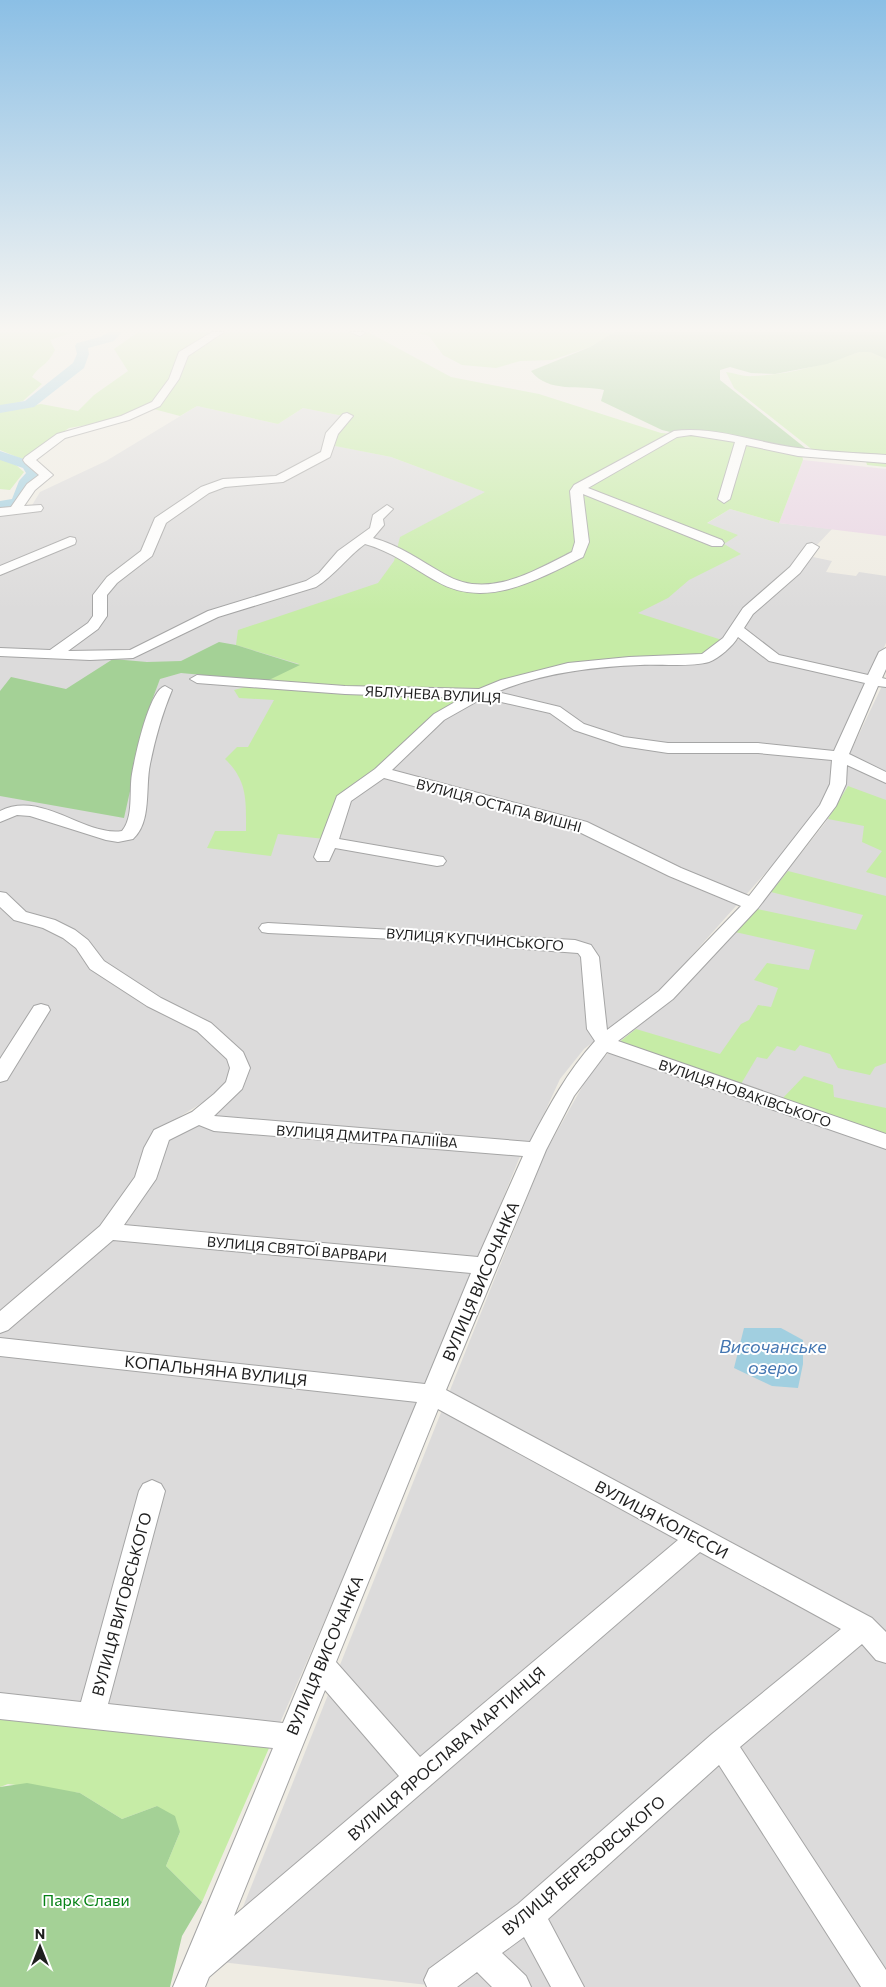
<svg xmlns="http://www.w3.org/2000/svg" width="886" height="1987" font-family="Commissioner,sans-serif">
<rect width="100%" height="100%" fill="#efece3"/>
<path fill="#dcdbdb" d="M 197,406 L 278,424 L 303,408 L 348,417 L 336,446 L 391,457 L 486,492 L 706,524 L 730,509 L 779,523 L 832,529 L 726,641 L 567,666 L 453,704 L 347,802 L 440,722 L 485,696 L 553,712 L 620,743 L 832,758 L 832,783 L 823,801 L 793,842 L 661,990 L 584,1049 L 560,1079 L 530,1144 L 219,1122 L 208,1115 L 238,1090 L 245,1058 L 231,1085 L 171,1122 L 159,1132 L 140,1179 L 104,1229 L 0,1311 L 0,507 L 31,507 L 40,492 L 106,461 Z
M 813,557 L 832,561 L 826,572 L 856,576 L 859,572 L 886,576 L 886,643 L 870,678 L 777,656 L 741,628 L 752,612 L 797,575 Z
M 742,637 L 770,658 L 866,683 L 836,753 L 667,746 L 624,739 L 582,725 L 565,714 L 534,700 L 513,697 L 497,691 L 569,669 L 708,660 Z
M 882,686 L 886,687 L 886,1987 L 446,1987 L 221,1962 L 545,1153 L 591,1071 L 618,1043 L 673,997 L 757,909 L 825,823 L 841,794 L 848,757 Z
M 190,1125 L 521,1154 L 420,1402 L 276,1732 L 0,1702 L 0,1325 L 106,1240 L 165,1137 Z"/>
<path fill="#e9d5e4" d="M 803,460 L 886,469 L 886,536 L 779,523 Z"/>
<path fill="#c6eca6" d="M 0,332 L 74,332 L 50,340 L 55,350 C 47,366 41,364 32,377 L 42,384 L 23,401 L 0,407 Z
M 138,332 L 368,332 L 451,377 L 539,394 L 661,433 L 741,440 L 802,455 L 803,460 L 779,523 L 730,509 L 707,523 L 738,535 L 724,544 L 741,554 L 689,580 L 668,598 L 638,613 L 725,641 L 705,655 L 567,666 L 484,690 L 339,799 L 325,839 L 278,834 L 271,856 L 207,848 L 215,831 L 246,831 C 246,801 248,781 225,759 L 237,747 L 248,747 L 274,700 L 239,698 L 234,690 L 267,681 L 299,664 L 236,645 L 238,630 L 378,583 L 394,561 L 400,537 L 485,492 L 391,457 L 335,446 L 338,433 L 348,417 L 303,408 L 278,424 L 197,406 L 180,416 L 146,407 L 105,422 L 69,428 L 24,460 L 0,450 L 0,411 L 41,404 L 78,411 L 94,395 L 128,371 L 114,349 Z
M 414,332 L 614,332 L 590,347 L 552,360 L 520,361 L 496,368 L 462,365 L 443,355 L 429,336 Z
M 859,352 L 870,352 L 886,359 L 886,467 L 867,465 L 866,461 L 814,451 L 734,388 L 726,372 C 735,373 744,377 753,376 C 788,375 826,364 859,352 Z
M 0,459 L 16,465 L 24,472 L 10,490 L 0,489 Z
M 848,786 L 886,800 L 886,878 L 866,872 L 882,851 L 862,842 L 864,826 L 828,819 Z
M 788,871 L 886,896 L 886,1063 L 875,1067 L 870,1075 L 838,1068 L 830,1054 L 800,1045 L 795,1051 L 777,1046 L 767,1059 L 757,1057 L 741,1084 L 618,1043 L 636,1029 L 720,1054 L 741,1024 L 749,1020 L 758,1005 L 771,1007 L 778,988 L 754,980 L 767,963 L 809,970 L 815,950 L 735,932 L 757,909 L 856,930 L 863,915 L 771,892 Z
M 804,1076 L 833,1085 L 834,1097 L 886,1108 L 886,1138 L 781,1100 Z
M 0,1702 L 276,1732 L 202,1902 L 166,1866 L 180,1832 L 157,1806 L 122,1819 L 80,1793 L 8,1784 L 0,1787 Z"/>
<path fill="#a4d196" d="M 614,332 L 886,332 L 886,359 L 870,352 L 859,352 L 827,364 L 775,374 L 751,373 L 730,367 L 720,370 L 720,380 L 809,451 L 741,440 L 687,436 L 662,430 L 601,401 L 604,390 C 580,384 549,394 531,371 L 590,347 Z
M 219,642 L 236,645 L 300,665 L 267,681 L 181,673 L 160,679 L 148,711 L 124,818 L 0,796 L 0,691 L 11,677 L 66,689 L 113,659 L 147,662 L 181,661 Z
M 27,1783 L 80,1793 L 122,1819 L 157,1806 L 175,1816 L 180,1832 L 166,1866 L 202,1902 L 182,1936 L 170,1987 L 0,1987 L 0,1787 Z"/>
<path fill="#a1cfe0" d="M 744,1328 L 781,1328 L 803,1340 L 803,1364 L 798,1388 L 772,1386 L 734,1368 Z"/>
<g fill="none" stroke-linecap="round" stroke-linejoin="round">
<path fill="#a1cfe0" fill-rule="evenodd" d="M 109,332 L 122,332 L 114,341 L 88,348 L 89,354 L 84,368 L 34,407 L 0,413 L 0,405 L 25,401 L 73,363 L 77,354 L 75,346 L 77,343 L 100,337 Z
M 0,451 L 33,462 L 41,473 L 33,483 L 23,505 L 0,511 L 0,501 L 12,499 L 19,481 L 26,473 L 23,468 L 0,460 Z"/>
<g stroke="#a5a5a5" stroke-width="2">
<path id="minor" d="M 212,332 L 224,332 L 188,356 L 179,379 L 160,406 L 129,420 L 65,438 L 36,460 L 53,475 L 35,490 L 24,506 L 41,505 L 43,508 L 41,511 L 0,516 L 0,508 L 11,507 L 27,484 L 39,475 L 25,463 L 23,460 L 25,457 L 57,434 L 121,416 L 152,402 L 169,379 L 179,352 Z
M 350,332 L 364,332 L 365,333 L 360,336 Z
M 347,413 L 353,416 L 338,434 L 330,457 L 283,482 L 225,487 L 209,493 L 166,523 L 152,556 L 117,583 L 107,595 L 107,616 L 98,629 L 68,651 L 130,650 L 208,611 L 306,581 L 319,573 L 338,551 L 370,528 L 373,515 L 387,505 L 393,509 L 383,519 L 384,525 L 373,538 C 399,545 421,561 444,574 C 487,600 532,572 572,552 L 575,542 L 570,491 L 574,485 L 674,431 C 716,426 757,443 798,448 C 827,452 857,453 886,455 L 886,463 L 798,456 L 746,445 L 730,499 L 724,503 L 718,499 L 735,442 L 691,435 L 677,437 L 588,488 L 722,540 L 724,543 L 722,546 L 712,546 L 583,494 L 589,542 L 583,557 C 537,580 485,610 436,581 C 413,568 391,551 365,544 C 347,557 335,575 316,587 L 218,617 L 133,658 L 90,660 L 0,656 L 0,648 L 50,650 L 88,623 L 93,616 L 93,595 L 107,577 L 141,551 L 155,518 L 201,487 L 223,479 L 276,476 L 321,452 L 326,433 L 343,414 Z
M 70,537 L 75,538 L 76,541 L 75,544 L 0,575 L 0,566 Z
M 812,543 L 819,547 L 800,573 L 753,614 L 744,628 L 779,655 L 868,675 L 879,652 L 886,648 L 886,669 L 882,678 L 886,679 L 886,687 L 878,686 L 849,754 L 886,772 L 886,783 L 847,765 L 846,784 L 836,806 L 758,908 L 673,999 L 618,1041 L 886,1134 L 886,1149 L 607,1052 L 574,1096 L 546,1150 L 446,1390 L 872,1618 L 886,1632 L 886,1663 L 876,1660 L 862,1644 L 740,1747 L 886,1970 L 886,1987 L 861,1987 L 719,1765 L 548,1919 L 584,1987 L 551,1987 L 524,1937 L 502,1953 L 526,1976 L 531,1987 L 492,1987 L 477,1972 L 457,1987 L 427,1987 L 424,1980 L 429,1969 L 518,1904 L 712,1734 L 841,1629 L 700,1552 L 209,1977 L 205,1987 L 173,1987 L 273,1748 L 0,1719 L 0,1693 L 81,1702 L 139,1491 L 143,1484 L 152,1480 L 161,1484 L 165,1491 L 108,1704 L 283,1723 L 417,1402 L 0,1356 L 0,1338 L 425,1384 L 471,1273 L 113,1240 L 8,1330 L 0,1333 L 0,1311 L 100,1226 L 135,1177 L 144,1148 L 154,1130 L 192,1112 L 214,1094 L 226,1082 L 230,1068 L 227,1059 L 197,1031 L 147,1006 L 90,969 L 76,948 L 63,938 L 43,928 L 14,920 L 0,907 L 0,892 L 6,893 L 26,912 L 55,920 L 75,930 L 88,940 L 104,961 L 161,998 L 211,1023 L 243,1052 L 250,1068 L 242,1089 L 214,1116 L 530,1142 C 549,1106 567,1072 595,1041 L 587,1029 L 581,957 L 578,953 L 395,939 L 268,933 L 262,932 L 259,928 L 262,924 L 268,923 L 575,940 L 591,945 L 599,957 L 607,1030 L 659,991 L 741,906 L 669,876 L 575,830 L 384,778 L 351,801 L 339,839 L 443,857 L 446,861 L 443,865 L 437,866 L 335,848 L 329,861 L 317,861 L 314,857 L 337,796 L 375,769 L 434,714 L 462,698 L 345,694 L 197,683 L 190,679 L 197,675 L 345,686 L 479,689 L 501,680 L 568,663 L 629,657 L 702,654 L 723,638 L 743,608 L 790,567 L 807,544 ZM 738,637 L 769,661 L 865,683 L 834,751 L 758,743 L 668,743 L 624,737 L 584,724 L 560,707 L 497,692 C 541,673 592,667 640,665 C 658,664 693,667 709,662 C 719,658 733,646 738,637 ZM 483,698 L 550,713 L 574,730 L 622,746 L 668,753 L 758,753 L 832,760 L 830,784 L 820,805 L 749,896 L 681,868 L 587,822 L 392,770 L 444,720 ZM 199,1125 L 214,1131 L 523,1156 L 478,1257 L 124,1225 L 156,1179 L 169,1140 ZM 438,1409 L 678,1540 L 420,1757 L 336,1662 ZM 325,1690 L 399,1776 L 234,1916 Z
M 165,686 L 172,690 C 162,714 155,739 150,764 C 145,787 152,822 133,839 L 118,842 L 106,840 L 30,816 L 17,815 L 0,822 L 0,811 C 42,790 85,837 122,831 C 134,817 129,791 132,774 C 135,757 149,690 165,686 Z
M 41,1004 L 48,1006 L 50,1010 L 7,1080 L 0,1082 L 0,1059 L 34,1006 Z"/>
</g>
<use href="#minor" fill="#fff" fill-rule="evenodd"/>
</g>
<linearGradient id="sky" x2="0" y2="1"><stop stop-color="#8bbfe5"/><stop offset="0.54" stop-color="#f8f6f2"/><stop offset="1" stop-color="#f8f6f2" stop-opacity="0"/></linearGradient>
<rect width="886" height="610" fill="url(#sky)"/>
<g text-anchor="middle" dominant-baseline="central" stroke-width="4" stroke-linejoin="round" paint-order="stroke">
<g font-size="14" fill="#1e1e1e" stroke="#fff">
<text transform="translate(433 694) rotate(3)">ЯБЛУНЕВА ВУЛИЦЯ</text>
<text transform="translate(499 805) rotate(15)">ВУЛИЦЯ ОСТАПА ВИШНІ</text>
<text transform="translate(475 939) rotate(4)">ВУЛИЦЯ КУПЧИНСЬКОГО</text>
<text transform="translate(745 1093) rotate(19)">ВУЛИЦЯ НОВАКІВСЬКОГО</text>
<text transform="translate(367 1136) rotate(4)">ВУЛИЦЯ ДМИТРА ПАЛІЇВА</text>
<text transform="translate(297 1249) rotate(5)">ВУЛИЦЯ СВЯТОЇ ВАРВАРИ</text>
</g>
<g font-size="16" fill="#1e1e1e" stroke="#fff">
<text transform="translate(480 1281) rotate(-67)">ВУЛИЦЯ ВИСОЧАНКА</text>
<text transform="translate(216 1370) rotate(6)">КОПАЛЬНЯНА ВУЛИЦЯ</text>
<text transform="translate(662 1519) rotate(28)">ВУЛИЦЯ КОЛЕССИ</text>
<text transform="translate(121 1604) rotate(-75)">ВУЛИЦЯ ВИГОВСЬКОГО</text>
<text transform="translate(324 1655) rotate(-67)">ВУЛИЦЯ ВИСОЧАНКА</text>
<text transform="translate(446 1753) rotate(-41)">ВУЛИЦЯ ЯРОСЛАВА МАРТИНЦЯ</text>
<text transform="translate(583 1865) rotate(-40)">ВУЛИЦЯ БЕРЕЗОВСЬКОГО</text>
</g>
<g font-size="16" fill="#068216" stroke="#fff">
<text x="86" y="1899">Парк Слави</text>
</g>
<g font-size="18" font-style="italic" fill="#4577b2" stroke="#fff">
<text x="773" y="1346">Височанське<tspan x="773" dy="21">озеро</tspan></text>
</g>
</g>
<g transform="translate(40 1947)" stroke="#ffffff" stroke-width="4" paint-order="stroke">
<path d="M0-4L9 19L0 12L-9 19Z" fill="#1e1e1e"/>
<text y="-8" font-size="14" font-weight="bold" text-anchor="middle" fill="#1e1e1e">N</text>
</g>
</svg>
